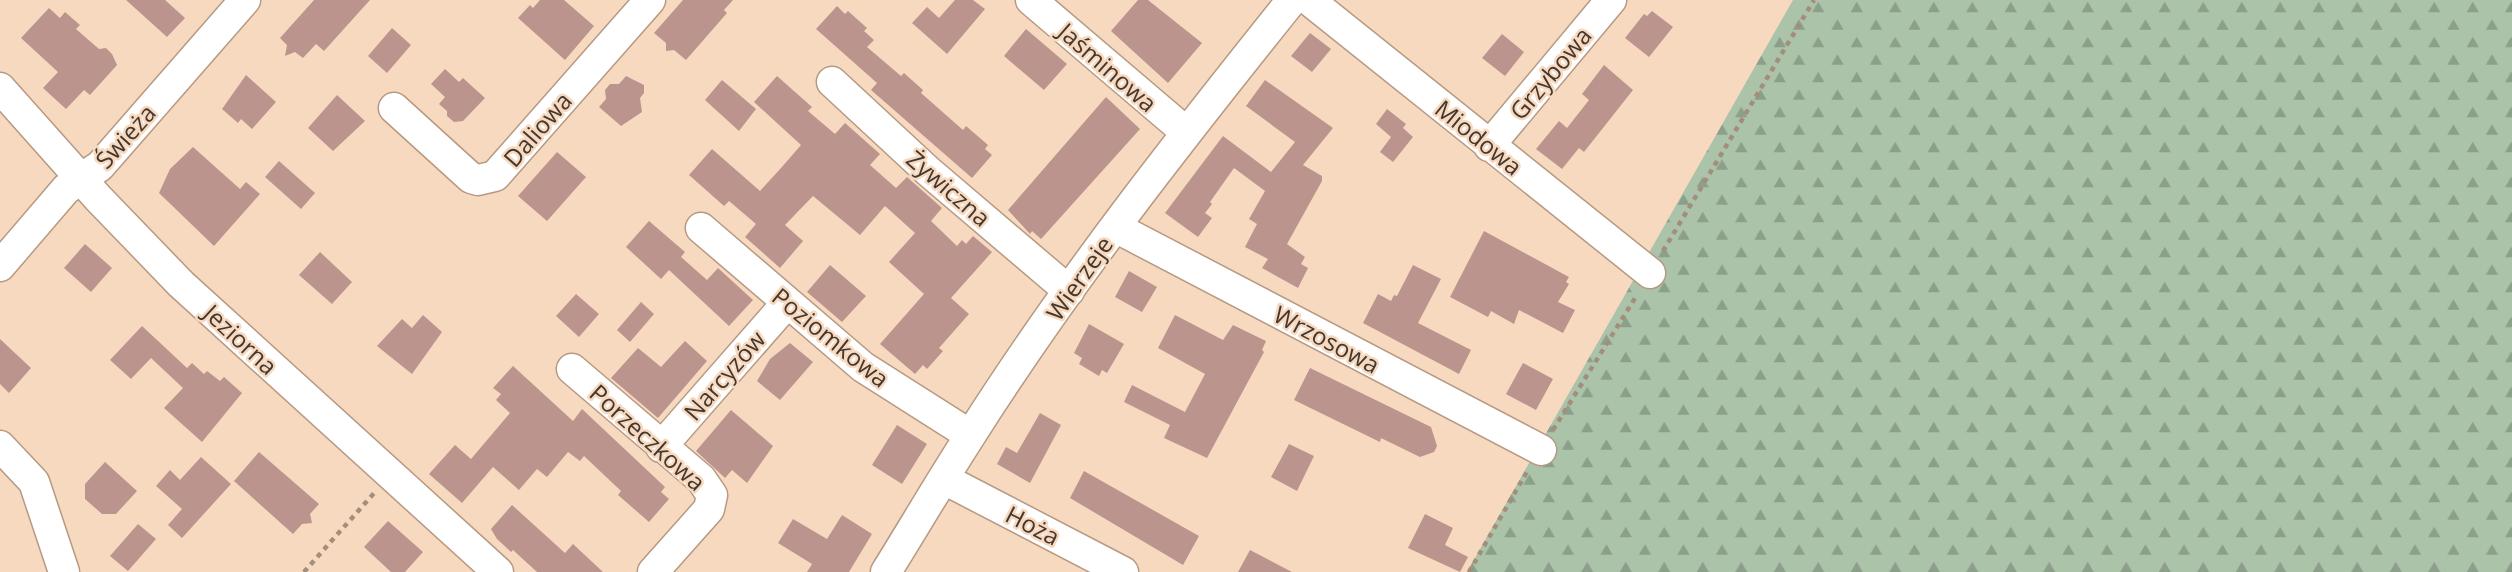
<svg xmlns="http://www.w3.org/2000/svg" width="2512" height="572" font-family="'Open Sans',sans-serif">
<defs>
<pattern id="forest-firs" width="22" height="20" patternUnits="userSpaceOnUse" patternTransform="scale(1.75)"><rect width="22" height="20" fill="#aac3a9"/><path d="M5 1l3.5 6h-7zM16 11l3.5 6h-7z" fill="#8c9f8a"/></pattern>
</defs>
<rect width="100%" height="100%" fill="#f7d9c0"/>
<path fill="url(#forest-firs)" d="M 1793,0 L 2512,0 L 2512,572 L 1467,572 Z"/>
<path fill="#bb958d" d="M 126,0 L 165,0 L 185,18 L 167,37 Z
M 314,0 L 370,0 L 324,51 L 316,44 L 303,58 L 295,52 L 285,56 L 287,45 L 280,38 Z
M 540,0 L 564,0 L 594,26 L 565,60 L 518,18 L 530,5 L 533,8 Z
M 683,0 L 733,0 L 724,10 L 727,13 L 686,60 L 674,50 L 666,51 L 666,43 L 654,33 Z
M 955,0 L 973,0 L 985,9 L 947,54 L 912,23 L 927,7 L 939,18 Z
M 1138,0 L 1148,0 L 1202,43 L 1168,83 L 1111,31 Z
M 837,6 L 845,14 L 848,11 L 867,28 L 864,31 L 874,40 L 867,47 L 901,76 L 904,73 L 923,90 L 921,93 L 963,130 L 966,126 L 988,145 L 985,149 L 992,155 L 972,178 L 871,90 L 877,83 L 816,29 Z
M 49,8 L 60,18 L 65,12 L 80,25 L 76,29 L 99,49 L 106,48 L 112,54 L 117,65 L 90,95 L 84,90 L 66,109 L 43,88 L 58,72 L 21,38 Z
M 1652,11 L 1673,27 L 1649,57 L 1625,38 L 1644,14 L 1647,16 Z
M 392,28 L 411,45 L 387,73 L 368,56 Z
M 1026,29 L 1067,64 L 1044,90 L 1004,56 Z
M 1310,33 L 1331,49 L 1312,72 L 1291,56 Z
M 1502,34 L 1524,52 L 1505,76 L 1482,58 Z
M 1604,65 L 1633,90 L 1584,152 L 1579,148 L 1562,169 L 1536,149 L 1559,121 L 1567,128 L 1589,100 L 1582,94 Z
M 445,69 L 459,82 L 463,78 L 485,98 L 463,121 L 454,122 L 447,116 L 447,111 L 439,104 L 445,97 L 431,84 Z
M 246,75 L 276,102 L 252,129 L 241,119 L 238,123 L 222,109 Z
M 626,76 L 644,85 L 644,93 L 640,98 L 642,112 L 621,126 L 599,107 L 606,99 L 605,90 L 610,84 L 619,84 Z
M 777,76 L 812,107 L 808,111 L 835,134 L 845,123 L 880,154 L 870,165 L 896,188 L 907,177 L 942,208 L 931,221 L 957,246 L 962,240 L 966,244 L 973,236 L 992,252 L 951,298 L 969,314 L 939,348 L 943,351 L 927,369 L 923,365 L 915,374 L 880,344 L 924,294 L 889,262 L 915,233 L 885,206 L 860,235 L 813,196 L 785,225 L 803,241 L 780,268 L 745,237 L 756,224 L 729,201 L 724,206 L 689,175 L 712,149 L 760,191 L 781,168 L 801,145 L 754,102 Z
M 722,80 L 756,109 L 739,131 L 705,100 Z
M 1265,80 L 1333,128 L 1303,165 L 1322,176 L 1322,181 L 1287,244 L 1305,257 L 1301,264 L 1308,268 L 1298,288 L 1262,268 L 1268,259 L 1245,247 L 1257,224 L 1249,219 L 1265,191 L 1234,168 L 1210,202 L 1212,204 L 1205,213 L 1212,218 L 1198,237 L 1165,213 L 1223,136 L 1271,172 L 1295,142 L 1246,106 Z
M 337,95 L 365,121 L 333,151 L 308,128 Z
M 1106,97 L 1140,129 L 1041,239 L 1032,231 L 1030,234 L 1008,210 Z
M 1387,109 L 1406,124 L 1403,128 L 1413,137 L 1393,162 L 1380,152 L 1391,137 L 1376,124 Z
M 193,147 L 240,189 L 246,182 L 260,194 L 214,246 L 159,193 L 170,169 Z
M 557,152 L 586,177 L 547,221 L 518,196 Z
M 279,161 L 315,193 L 301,209 L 265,177 Z
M 649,221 L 685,252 L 681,257 L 707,280 L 718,268 L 753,300 L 729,326 L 669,270 L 661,279 L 626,247 Z
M 1484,231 L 1569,277 L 1566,282 L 1569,284 L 1558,302 L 1575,310 L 1563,333 L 1519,310 L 1514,324 L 1491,311 L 1488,317 L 1450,297 Z
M 85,244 L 112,268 L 91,292 L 64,268 Z
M 320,252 L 352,282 L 332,304 L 299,275 Z
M 830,265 L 866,296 L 842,322 L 807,292 Z
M 1413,265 L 1441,279 L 1418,323 L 1471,350 L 1459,374 L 1363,323 L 1378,294 L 1391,301 L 1394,295 L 1397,296 Z
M 1129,271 L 1157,287 L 1142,312 L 1115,297 Z
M 576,294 L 599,314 L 579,337 L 556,316 Z
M 641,302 L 654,314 L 630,342 L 617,330 Z
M 423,315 L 442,332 L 412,374 L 377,346 L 402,319 L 412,328 Z
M 1175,315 L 1223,340 L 1233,325 L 1266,341 L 1262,350 L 1264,352 L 1207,458 L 1164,438 L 1170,425 L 1124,402 L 1132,385 L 1185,412 L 1205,374 L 1158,348 Z
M 1089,324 L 1124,344 L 1107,373 L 1102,370 L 1099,376 L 1079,364 L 1082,358 L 1074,353 Z
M 142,326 L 187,368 L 192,363 L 204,374 L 207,371 L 220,381 L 224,377 L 242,393 L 202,442 L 164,408 L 183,388 L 151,358 L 131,379 L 110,360 Z
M 0,339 L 31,368 L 9,393 L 0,384 Z
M 685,341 L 707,361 L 658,418 L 611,378 L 638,348 L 661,367 Z
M 790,343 L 813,362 L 780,400 L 757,381 L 770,359 Z
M 1523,363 L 1553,379 L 1536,410 L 1506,394 Z
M 513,366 L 573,421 L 582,409 L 665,487 L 661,492 L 669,499 L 649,522 L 618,495 L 621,491 L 584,456 L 580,461 L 568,452 L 547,477 L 537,469 L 519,490 L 493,467 L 462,503 L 429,474 L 455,445 L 471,459 L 510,413 L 496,400 L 501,394 L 493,388 Z
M 1310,368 L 1431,427 L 1437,446 L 1434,452 L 1420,457 L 1381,438 L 1380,442 L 1294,400 Z
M 731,410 L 773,446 L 747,483 L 732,470 L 725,478 L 696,451 Z
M 1040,413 L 1061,425 L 1030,483 L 997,464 L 1006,447 L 1017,453 Z
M 897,425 L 927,444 L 902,484 L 872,465 Z
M 1289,444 L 1314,456 L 1297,491 L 1271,477 Z
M 259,452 L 319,504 L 310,514 L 312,523 L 302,524 L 293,534 L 234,481 Z
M 201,457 L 231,484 L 182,538 L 168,525 L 182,509 L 156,486 L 170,470 L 180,480 Z
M 105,462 L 137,491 L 116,514 L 102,514 L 85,499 L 85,484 Z
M 1084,471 L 1199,536 L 1183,565 L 1070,498 Z
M 512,505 L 565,553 L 573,544 L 603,572 L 537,572 L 513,550 L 511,552 L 497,539 L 491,529 Z
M 1425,514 L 1453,528 L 1445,545 L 1468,557 L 1460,572 L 1408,548 Z
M 842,515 L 872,534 L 849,572 L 807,572 L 812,564 L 778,543 L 793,519 L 827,539 Z
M 388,521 L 423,552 L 405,572 L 391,572 L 364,547 Z
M 138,524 L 156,539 L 128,571 L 110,556 Z
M 1250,550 L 1292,572 L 1238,572 Z"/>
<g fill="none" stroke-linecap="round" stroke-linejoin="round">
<g stroke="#b69982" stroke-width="33">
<path id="minor" d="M 1031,0 L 1186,132
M 1309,0 L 1650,273
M 832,82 L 928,171 L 1069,291
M 0,88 L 98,198 L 181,284 L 498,572
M 394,108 L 471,178 L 478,180 L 495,176 L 650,0
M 1489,146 L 1611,0
M 1115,227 L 1541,450
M 701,228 L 863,367 L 970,435
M 0,266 L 66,189 L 100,166 L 245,0
M 572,369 L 701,479 L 712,495 L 709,509 L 653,572
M 0,446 L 34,482 L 64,572
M 661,447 L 787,303
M 944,479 L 1123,572
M 886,572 C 914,527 941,481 970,436 C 1067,283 1179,141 1292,0"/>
</g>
<path stroke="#a38e7c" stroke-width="4.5" stroke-dasharray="5 5" stroke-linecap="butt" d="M 1663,251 L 1814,0
M 1553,430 L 1637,295
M 304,572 L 375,492
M 1469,572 L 1528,470"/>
<use href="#minor" stroke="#fff" stroke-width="30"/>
</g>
<g text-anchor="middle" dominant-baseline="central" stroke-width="5" stroke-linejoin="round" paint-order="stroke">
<g font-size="24" fill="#44382e" stroke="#f7d9c0">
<text transform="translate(1108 67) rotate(41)">Jaśminowa</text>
<text transform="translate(1550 73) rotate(-50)">Grzybowa</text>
<text transform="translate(537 129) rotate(-49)">Daliowa</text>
<text transform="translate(125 136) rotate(-48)">Świeża</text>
<text transform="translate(1479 137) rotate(39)">Miodowa</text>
<text transform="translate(949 188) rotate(41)">Żywiczna</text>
<text transform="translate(1079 278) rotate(-55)">Wierzeje</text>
<text transform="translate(831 337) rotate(39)">Poziomkowa</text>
<text transform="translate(241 339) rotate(43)">Jeziorna</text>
<text transform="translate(1327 339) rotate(28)">Wrzosowa</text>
<text transform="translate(724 375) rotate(-49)">Narcyzów</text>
<text transform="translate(648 437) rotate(42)">Porzeczkowa</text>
<text transform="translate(1033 525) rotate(27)">Hoża</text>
</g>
</g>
</svg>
